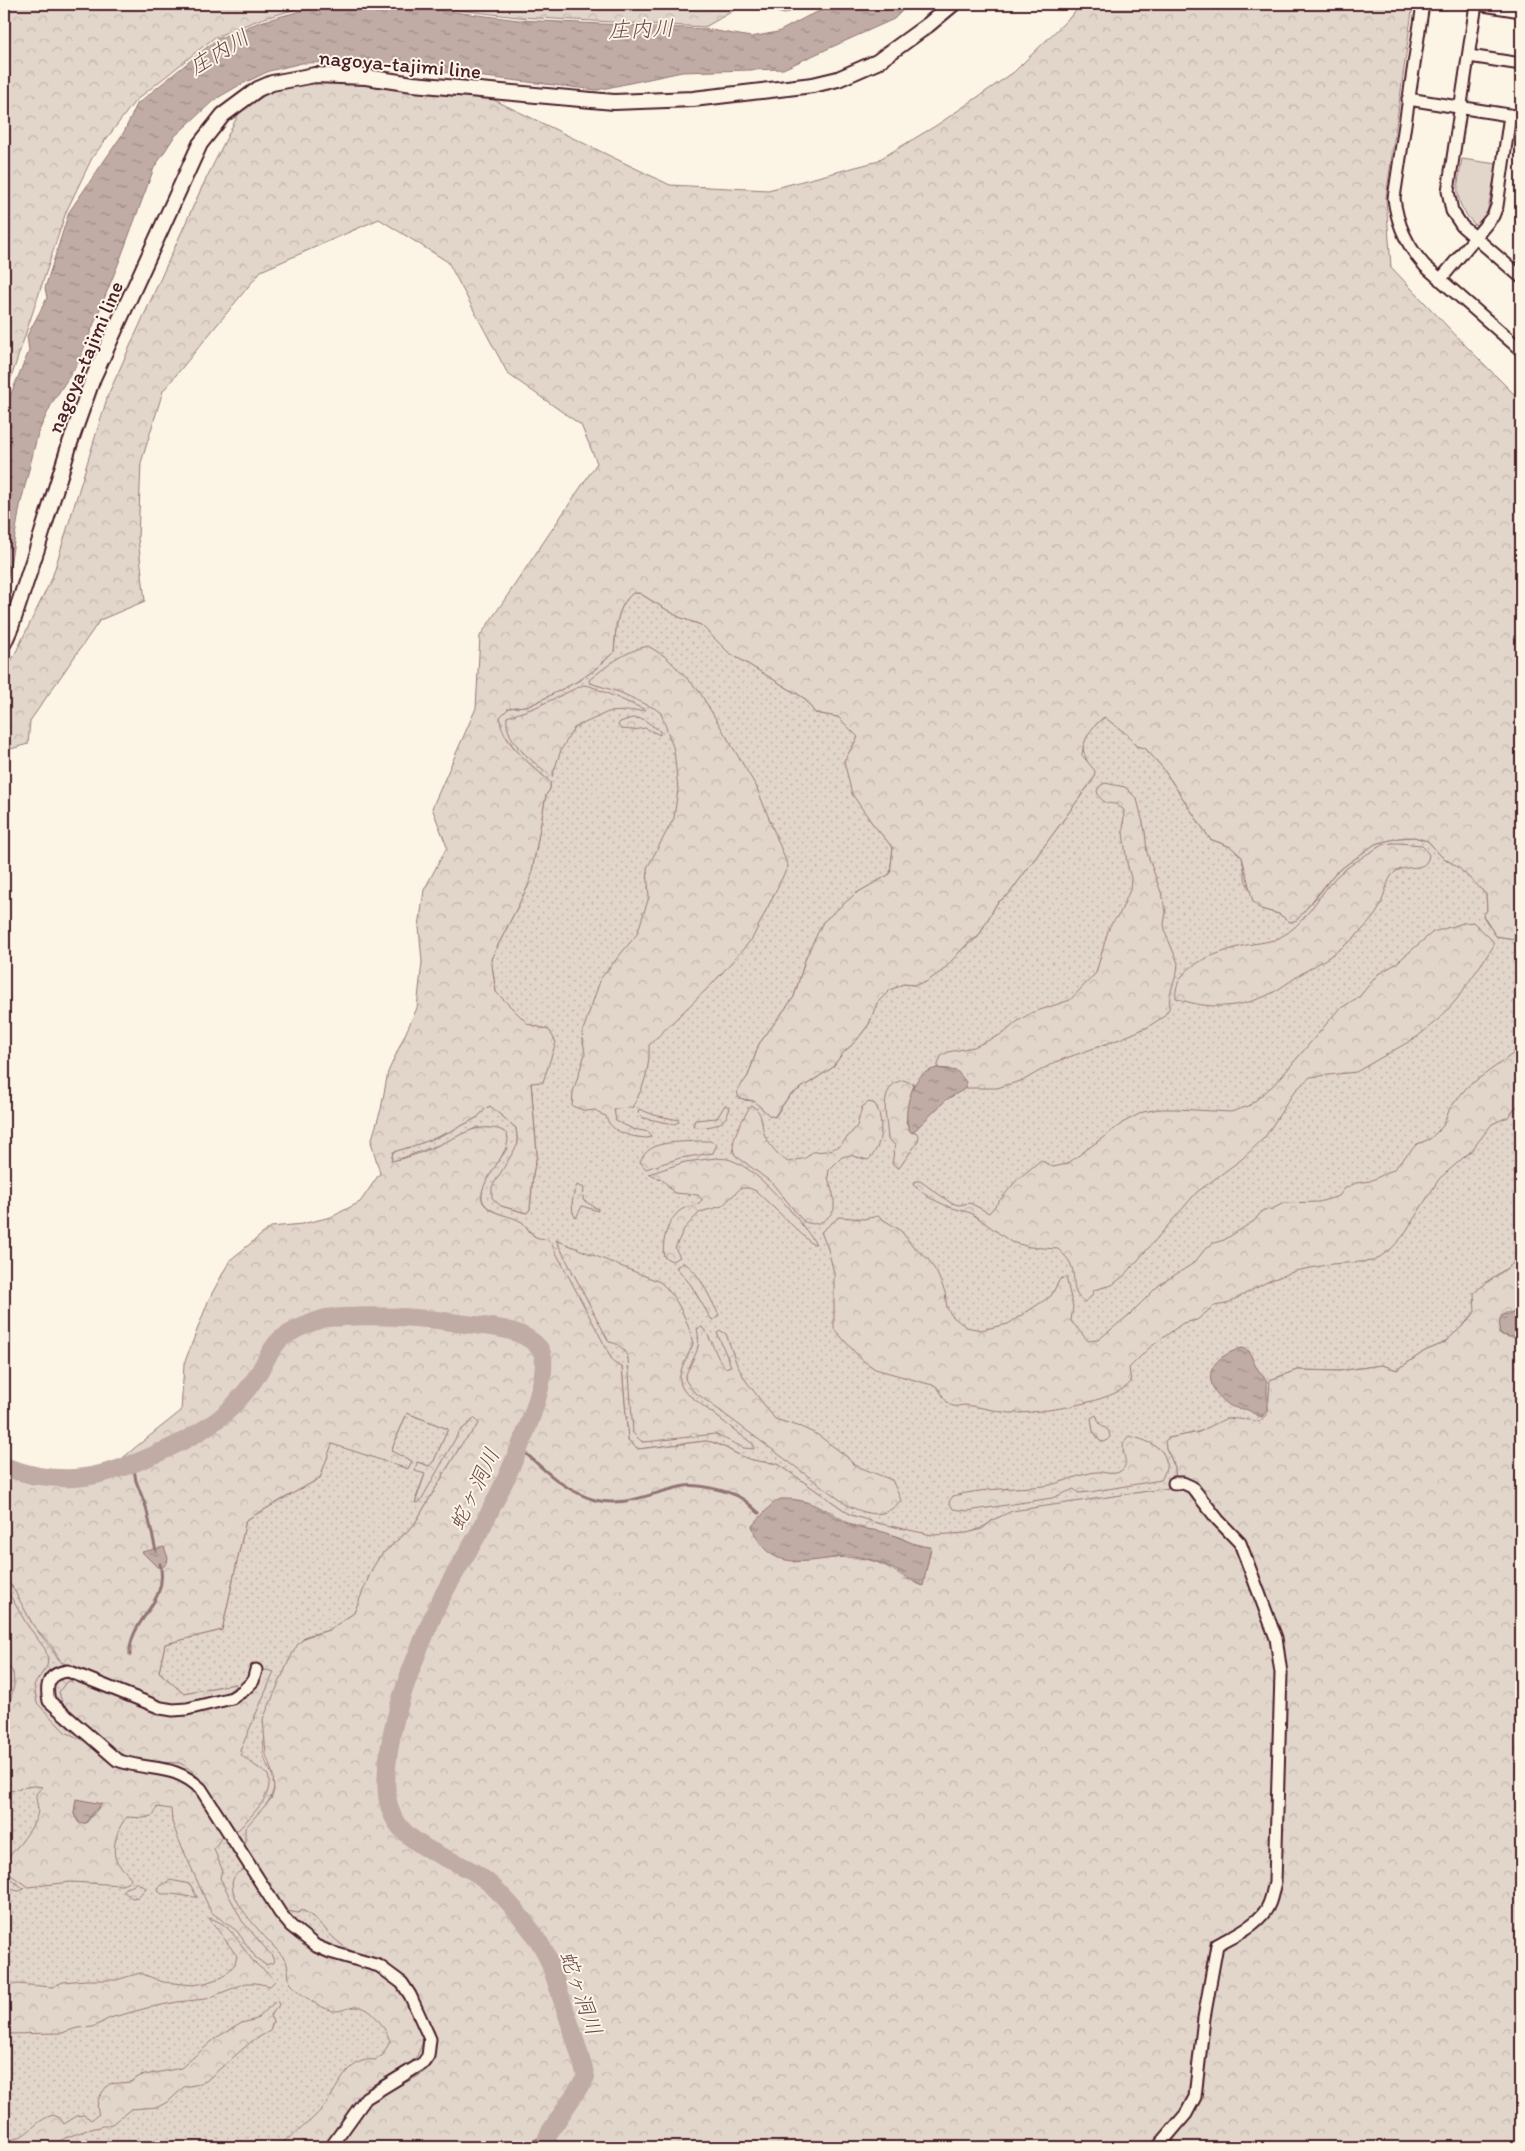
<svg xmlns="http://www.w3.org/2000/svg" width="1525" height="2151" font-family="Itim,'Klee One',sans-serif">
<defs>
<pattern id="grass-dots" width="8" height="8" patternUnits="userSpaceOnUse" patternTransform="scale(1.25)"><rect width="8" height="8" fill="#e2d5ca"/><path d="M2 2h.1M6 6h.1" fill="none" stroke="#c3b6ae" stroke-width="1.8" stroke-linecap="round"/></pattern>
<pattern id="forest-crowns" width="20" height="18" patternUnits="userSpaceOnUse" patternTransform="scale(1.25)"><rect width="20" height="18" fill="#e2d5ca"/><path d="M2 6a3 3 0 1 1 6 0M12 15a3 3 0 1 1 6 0" fill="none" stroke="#c3b6ae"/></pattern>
<pattern id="water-ripples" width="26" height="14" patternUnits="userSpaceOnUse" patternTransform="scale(1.25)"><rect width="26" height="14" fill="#c0aca5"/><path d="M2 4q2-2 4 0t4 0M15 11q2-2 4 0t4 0" fill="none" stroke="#9e8b87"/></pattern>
</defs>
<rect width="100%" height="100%" fill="#fcf5e5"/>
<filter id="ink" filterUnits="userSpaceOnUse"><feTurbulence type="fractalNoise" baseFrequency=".02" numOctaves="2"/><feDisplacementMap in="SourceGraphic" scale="10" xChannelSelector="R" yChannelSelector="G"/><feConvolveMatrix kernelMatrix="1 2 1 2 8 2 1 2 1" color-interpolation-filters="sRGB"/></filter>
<g filter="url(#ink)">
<path fill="url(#grass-dots)" stroke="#967a7a" d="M 633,593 L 639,593 L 679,617 L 701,625 L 728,652 L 804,698 L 815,713 L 838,717 L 858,737 L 844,761 L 872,823 L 893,848 L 890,874 L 855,894 L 806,957 L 794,997 L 759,1044 L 748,1076 L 738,1091 L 744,1100 L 754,1101 L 769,1115 L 775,1117 L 789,1096 L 832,1068 L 842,1054 L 856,1041 L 869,1024 L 877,1003 L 890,990 L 903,984 L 915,985 L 978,937 L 997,903 L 1009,894 L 1094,778 C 1081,746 1074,741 1105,717 L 1129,736 L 1136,746 L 1145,748 L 1162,767 L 1210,839 L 1231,847 L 1242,857 L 1246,882 L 1261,909 L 1279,914 L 1290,922 L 1315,899 L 1335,873 L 1375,844 L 1398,838 L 1414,837 L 1428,841 L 1441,856 L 1459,868 L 1486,894 L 1487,910 L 1483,916 L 1496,936 L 1521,940 L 1521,1255 L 1513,1264 L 1486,1282 L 1475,1312 L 1458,1331 L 1444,1343 L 1425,1351 L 1397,1370 L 1382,1365 L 1339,1371 L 1297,1370 L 1270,1380 L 1268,1413 L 1260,1421 C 1228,1420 1200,1434 1169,1438 L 1166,1448 L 1175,1467 L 1176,1487 L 1110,1497 L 993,1520 C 958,1550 901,1530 862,1519 L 851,1515 L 778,1464 C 768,1462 757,1462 746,1458 C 732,1453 721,1443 706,1441 L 638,1449 L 628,1440 L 622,1367 L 461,1445 L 414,1525 L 380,1556 L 354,1613 L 329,1630 L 306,1636 L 298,1644 C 290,1667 282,1690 274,1713 C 271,1722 265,1733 264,1742 C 260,1777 292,1773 260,1813 L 302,1910 C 319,1918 327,1934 342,1945 C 357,1956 378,1958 393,1969 C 414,1984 448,2042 431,2066 C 421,2079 394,2084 381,2095 C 367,2107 350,2132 337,2147 L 4,2147 L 4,1580 C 18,1588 24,1609 32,1623 C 39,1635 50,1644 57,1658 L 168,1704 L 236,1684 L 183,1693 L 159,1672 L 165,1644 L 222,1630 L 246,1520 L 320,1478 L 331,1444 L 391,1451 L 407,1413 L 448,1429 L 434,1461 L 429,1466 L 417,1462 L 425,1474 L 416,1498 L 459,1432 L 475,1418 L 536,1237 C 529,1233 527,1225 519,1221 C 510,1217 499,1215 490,1209 C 467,1195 498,1163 507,1149 L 478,1127 L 444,1143 L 391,1162 L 393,1152 C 421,1144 450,1133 476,1118 C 481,1115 484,1108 490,1106 L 516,1128 L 518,1144 L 501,1206 L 527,1213 L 530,1209 L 533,1174 L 537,1154 L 531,1082 L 549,1030 L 528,1024 L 496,992 L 491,959 L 530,882 L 546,795 L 550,789 L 550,782 C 534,767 499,740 500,717 L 509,708 L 531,705 L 578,681 L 593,671 L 614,652 C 616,631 615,608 633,593 Z"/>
<path fill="url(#forest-crowns)" stroke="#967a7a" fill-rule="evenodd" d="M 4,4 L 330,4 L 308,6 L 261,19 L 215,37 L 135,101 L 92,158 L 66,212 L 4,399 Z
M 405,4 L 806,4 L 785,14 L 745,4 L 705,27 L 518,17 Z
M 1080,4 L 1413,4 L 1386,198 L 1391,267 L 1465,345 L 1521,401 L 1521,940 L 1496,936 L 1483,916 L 1487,910 L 1486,894 L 1459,868 L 1441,856 L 1428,841 L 1414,837 L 1398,838 L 1375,844 L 1335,873 L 1297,920 L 1290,922 L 1279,914 L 1261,909 L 1253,902 L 1242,857 L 1231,847 L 1210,839 L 1162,767 L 1145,748 L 1136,746 L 1129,736 L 1104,717 C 1091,728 1084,737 1082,755 L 1095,771 L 1094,778 L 1009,894 L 997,903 L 978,937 L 970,941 L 942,971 L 926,982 L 915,985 L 903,984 L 890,990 L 877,1003 L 869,1024 L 856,1041 L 842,1054 L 832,1068 L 789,1096 L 774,1117 L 769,1115 L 754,1101 L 739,1098 L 737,1091 L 748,1076 L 759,1044 L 794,997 L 806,957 L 823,922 L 855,894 L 890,874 L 893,848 L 872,823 L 852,794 L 844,761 L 858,737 L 838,717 L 815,713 L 804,698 L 728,652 L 701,625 L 679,617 L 639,593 L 633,593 C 615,608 616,631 614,652 L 593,671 L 578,681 L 531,705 L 509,708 L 500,717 C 499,741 534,767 550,782 L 550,789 L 546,795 L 530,882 L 491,959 L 496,992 L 528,1024 L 549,1030 L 556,1042 L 543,1082 L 531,1083 L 537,1154 L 533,1174 L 530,1209 L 527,1213 L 501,1206 L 492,1198 L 492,1187 L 518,1144 L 516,1128 L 490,1106 C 484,1108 481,1115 476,1118 C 450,1133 422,1144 393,1152 L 391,1161 C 409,1158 429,1150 445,1142 C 462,1135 472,1126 491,1128 C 539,1132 468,1183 484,1204 C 492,1215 511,1215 522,1222 C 527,1226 529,1233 534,1236 C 540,1240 547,1237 551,1243 L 614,1363 L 622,1367 L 628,1440 L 638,1449 L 706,1441 C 721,1443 732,1453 746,1458 C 757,1462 768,1462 778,1464 L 851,1515 L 877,1523 L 932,1535 L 967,1533 L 982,1529 L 993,1520 L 1012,1511 L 1176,1487 L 1175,1467 L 1166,1448 L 1165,1441 L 1169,1438 L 1199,1432 L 1227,1418 L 1260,1421 L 1268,1413 L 1270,1380 L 1297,1370 L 1339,1371 L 1382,1365 L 1397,1370 L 1425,1351 L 1444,1343 L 1469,1320 L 1475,1312 L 1474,1293 C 1489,1279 1508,1271 1521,1255 L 1521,1312 L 1505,1313 L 1500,1319 L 1499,1333 L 1509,1337 L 1521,1336 L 1521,2147 L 337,2147 C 349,2131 360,2112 375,2099 C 389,2088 421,2079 430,2066 C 448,2043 414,1984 394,1970 C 378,1958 357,1957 342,1945 C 327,1934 319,1918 302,1910 L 298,1913 L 283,1910 L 245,1847 L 245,1828 L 271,1799 L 274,1790 L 273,1775 L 266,1755 L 263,1719 L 290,1658 L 298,1644 L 306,1637 L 329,1630 L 354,1613 L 372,1569 L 380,1556 L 414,1525 L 461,1445 L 479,1424 L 475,1418 L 459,1432 L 420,1502 L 415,1503 L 425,1474 L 415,1471 L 417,1462 L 429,1466 L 434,1461 L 448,1429 L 407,1413 L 391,1451 L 412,1461 L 408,1469 L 332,1444 L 320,1478 L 246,1520 L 222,1630 L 165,1644 L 159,1672 L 183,1693 L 236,1684 C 231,1698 182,1705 168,1704 L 61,1662 L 51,1645 L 33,1625 L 12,1586 L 4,1580 L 4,1476 L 34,1484 L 98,1479 L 137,1446 L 181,1411 L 184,1364 L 209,1299 L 230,1260 L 271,1227 L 302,1224 L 331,1217 L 360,1202 L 380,1173 L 371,1142 L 381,1109 L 388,1072 L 417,1008 L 422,962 L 419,927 L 424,890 L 447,847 L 432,808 L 476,708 L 480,636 L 597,463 L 581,425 L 508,374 L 448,262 L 379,219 L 261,271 L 163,391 L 141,463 L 138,538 L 145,601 L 100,620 L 30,721 L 28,744 L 4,751 L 4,671 L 13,658 L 52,578 L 108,395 L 201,189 L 240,111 L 278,87 L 312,79 L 371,86 L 484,95 L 670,185 L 768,190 L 875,162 L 937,125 L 1014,72 L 1075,12 ZM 825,1509 L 852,1525 L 899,1537 L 917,1546 L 931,1548 L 927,1566 L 908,1580 C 865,1548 843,1558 793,1562 Z
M 648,646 L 666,657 L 699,691 L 756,786 L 788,866 L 752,939 L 713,983 L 649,1045 C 650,1069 644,1087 632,1108 L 614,1109 L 616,1121 L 633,1129 L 649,1132 L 651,1137 L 647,1138 C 632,1137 610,1133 606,1116 L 598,1113 L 596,1110 L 586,1111 L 572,1106 L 573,1092 L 585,1054 L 582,1033 L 601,978 L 637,934 L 649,897 L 647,868 L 674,818 L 678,789 L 674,750 L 661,713 L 654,708 L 619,692 L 590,683 L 589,680 C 608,665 625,651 648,646 Z
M 583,685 L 590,686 L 646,710 L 608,712 L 574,728 L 561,750 L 552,777 C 535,762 504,743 507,717 L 534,708 Z
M 632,718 L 643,719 L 660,731 L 660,735 L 645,728 L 633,730 L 621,729 L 618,725 L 620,722 Z
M 1105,783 L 1125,787 L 1137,799 L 1145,831 L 1147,853 L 1163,898 L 1166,912 L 1164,924 L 1166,934 L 1178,963 L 1177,972 L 1170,994 L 1169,1009 L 1163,1017 L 1146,1028 L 1120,1039 L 1055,1062 L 1024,1080 L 997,1088 L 966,1088 L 965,1082 L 949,1069 L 937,1068 L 941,1056 L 948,1052 L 974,1047 L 1004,1033 L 1018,1021 L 1031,1013 L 1070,1000 L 1096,973 L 1109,927 L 1120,913 L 1130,890 L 1131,878 L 1127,863 L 1123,833 L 1124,810 L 1116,804 C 1106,804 1100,801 1097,791 L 1100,786 Z
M 1398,843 L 1422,845 L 1429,855 C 1426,874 1408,863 1395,872 C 1385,879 1385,902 1375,915 C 1355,941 1332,956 1304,972 C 1293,979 1283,987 1272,993 C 1241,1009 1207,1010 1176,998 C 1172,966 1217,953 1242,946 C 1254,943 1268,943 1279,938 C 1305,925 1316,898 1336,877 C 1344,869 1372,850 1383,845 C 1387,843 1393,843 1398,843 Z
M 1473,922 L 1493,941 L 1493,947 L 1457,999 L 1441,1017 L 1417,1037 L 1356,1072 L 1310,1077 L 1294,1092 L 1265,1137 L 1242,1159 L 1197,1192 L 1125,1275 L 1112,1285 L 1094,1290 L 1091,1297 L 1085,1302 C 1069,1292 1077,1280 1071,1265 C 1069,1259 1063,1254 1058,1249 L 1030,1247 L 1011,1242 L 971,1213 L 949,1207 L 930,1198 L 913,1185 L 915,1181 L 920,1181 L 951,1203 L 959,1205 L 970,1203 L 989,1213 L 1017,1180 L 1041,1160 L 1053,1167 L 1067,1164 L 1124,1122 L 1143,1112 L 1159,1109 L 1177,1109 L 1231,1112 L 1249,1106 L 1277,1082 L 1338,1010 L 1360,996 L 1378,974 L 1394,965 L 1433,932 L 1464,923 Z
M 1521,1048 L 1521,1101 L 1508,1117 L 1492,1124 L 1471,1151 L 1439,1179 L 1403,1236 L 1391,1249 L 1374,1261 L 1332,1264 L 1295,1271 L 1269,1281 L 1226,1304 L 1214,1306 L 1197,1320 L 1183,1323 L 1148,1349 L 1129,1368 L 1131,1382 C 1116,1402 1036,1414 1010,1413 C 995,1412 980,1406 964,1405 C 961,1405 957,1407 953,1406 C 945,1404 942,1392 936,1386 L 875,1369 L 861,1359 L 834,1329 L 834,1273 L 828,1249 L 821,1232 L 839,1217 L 864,1219 L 878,1216 L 901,1231 L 912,1245 L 928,1259 L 937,1273 L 945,1292 L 947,1308 L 952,1316 L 966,1327 L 981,1330 L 1008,1324 L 1051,1296 L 1060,1279 L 1066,1277 L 1073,1307 L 1071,1321 L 1088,1341 L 1098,1340 L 1129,1315 L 1159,1285 L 1194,1263 L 1206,1248 L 1214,1243 L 1224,1240 L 1254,1221 L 1263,1210 L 1272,1209 L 1284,1203 L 1319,1202 L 1339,1196 L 1345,1188 L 1356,1183 L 1370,1181 L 1393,1170 L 1417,1144 L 1430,1139 L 1443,1126 L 1450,1108 L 1467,1087 Z
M 903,1080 L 914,1084 L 906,1122 L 912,1133 L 916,1132 L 919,1137 L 917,1143 L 899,1168 L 892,1164 L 895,1145 L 888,1139 C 887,1119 877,1086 903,1080 Z
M 869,1102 L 875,1104 C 885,1120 882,1149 868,1160 L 850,1155 L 842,1157 L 829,1170 L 828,1177 L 834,1198 L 834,1210 C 826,1221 817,1228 803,1221 L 772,1183 L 735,1155 C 728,1141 743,1120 749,1108 L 752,1106 C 765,1113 760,1128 766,1138 C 771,1147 779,1156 788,1162 L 806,1158 L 812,1152 L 827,1151 L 840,1146 L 857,1126 L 862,1107 Z
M 725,1105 L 730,1108 C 725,1127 710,1128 693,1126 L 695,1120 L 717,1118 Z
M 639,1109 L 654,1115 L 679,1120 L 679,1122 L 674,1124 L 643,1118 L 638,1113 Z
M 695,1141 L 710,1141 L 717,1144 L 713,1153 L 680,1158 L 646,1169 L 640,1162 C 649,1140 674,1143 695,1141 Z
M 716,1158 C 721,1159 726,1158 731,1160 C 761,1171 798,1218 816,1244 L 812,1244 L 756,1191 L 749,1188 L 741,1188 L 722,1206 L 700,1212 L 684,1229 L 675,1248 L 680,1257 L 672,1261 L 664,1257 C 661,1242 668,1219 681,1210 C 688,1205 697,1207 702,1200 L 698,1195 L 674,1193 L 663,1180 L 649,1174 L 685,1162 Z
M 577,1185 L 584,1188 L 583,1200 L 598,1209 L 598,1211 L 582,1206 L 576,1218 C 569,1210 573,1194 577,1185 Z
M 556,1240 L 660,1282 C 677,1296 689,1323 693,1344 C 687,1360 672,1376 685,1392 L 754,1445 L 754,1449 L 744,1448 L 715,1434 L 645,1442 L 641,1441 L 633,1433 L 628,1358 C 624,1349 619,1343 609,1342 Z
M 683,1263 C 698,1268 711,1301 719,1315 L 714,1320 L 711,1319 L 691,1285 L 676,1267 Z
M 702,1327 C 713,1339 714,1355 725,1368 L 731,1366 L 717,1333 L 721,1331 L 726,1334 L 737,1365 L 746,1381 L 775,1419 L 801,1427 L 818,1435 L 846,1456 L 854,1465 L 892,1480 L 901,1500 C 885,1520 868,1515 847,1505 L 692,1390 L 685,1379 C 690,1358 703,1353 697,1329 Z
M 1096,1415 L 1100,1424 L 1109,1431 L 1110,1437 L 1105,1442 L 1100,1441 L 1093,1431 L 1091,1418 Z
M 1129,1436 C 1151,1441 1178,1452 1161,1480 L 1090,1492 L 1078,1493 L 1074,1489 L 1052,1498 L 968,1511 L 953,1509 L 949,1502 L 953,1496 C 983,1488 1013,1489 1044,1486 C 1060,1484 1079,1474 1096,1472 C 1104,1471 1114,1477 1122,1470 C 1132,1461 1115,1448 1129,1436 Z
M 4,1585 L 26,1623 L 45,1649 L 48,1659 L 47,1666 L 34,1685 L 37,1703 L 65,1732 L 88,1742 L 120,1767 L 133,1771 L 173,1777 L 185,1783 L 199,1796 L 223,1835 L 214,1849 L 222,1869 L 220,1878 L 242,1921 L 272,1956 L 274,1961 L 272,1963 L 266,1965 L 256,1958 L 237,1931 L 211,1912 L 178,1838 L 172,1822 L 171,1809 L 157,1807 L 154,1815 L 144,1818 L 127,1817 C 118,1825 110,1851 117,1862 C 121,1868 127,1872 131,1878 L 129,1882 L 122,1885 L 71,1882 L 28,1887 L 8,1873 L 4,1874 L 4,1862 C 14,1851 38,1825 38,1809 C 37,1804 36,1799 36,1794 L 42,1787 C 29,1783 16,1792 4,1791 L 4,1707 L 10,1702 L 14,1685 L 13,1672 L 4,1661 ZM 76,1800 L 102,1804 L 86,1823 L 78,1822 L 74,1814 Z
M 267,1670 L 274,1672 L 240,1751 L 242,1756 L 268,1775 C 274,1795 254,1812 242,1826 L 238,1830 L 234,1830 C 219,1808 205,1776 180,1763 L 132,1761 L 120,1757 L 63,1706 L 59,1692 L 66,1682 L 77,1680 C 101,1690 151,1715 175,1716 C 188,1716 201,1711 213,1709 C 241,1702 249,1697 262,1671 Z
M 243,1870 L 249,1872 L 288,1929 L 312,1950 L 378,1971 L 399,1987 L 421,2031 L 423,2042 L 417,2056 L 411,2062 L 373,2085 L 361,2095 L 325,2147 L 274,2147 C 291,2138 309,2123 323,2108 C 337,2091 347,2056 375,2060 L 383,2055 L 390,2041 C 386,2029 371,2005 356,2007 C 349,2007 340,2012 333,2011 C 318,2007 301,1995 290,1984 C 288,1977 289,1968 286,1961 C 279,1948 205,1886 243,1870 Z
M 4,1878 L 11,1879 L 24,1889 L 19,1891 L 4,1888 Z
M 170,1880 L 190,1884 L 197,1897 C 185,1897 174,1893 162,1894 L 158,1891 L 159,1887 Z
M 136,1882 L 146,1888 L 138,1897 L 132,1898 L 124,1892 L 125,1888 L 133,1886 Z
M 209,1918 C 232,1924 240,1946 254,1962 C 261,1969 269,1973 275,1981 L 270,1986 L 256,1983 L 246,1983 L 206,1999 L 177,2002 L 147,2008 L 110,2018 L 93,2027 L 77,2028 L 62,2033 L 4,2034 L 4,1986 L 18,1984 L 52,1987 L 63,1982 L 85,1980 L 116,1980 L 140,1973 L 163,1982 L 193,1985 L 205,1983 L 223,1977 L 235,1964 L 237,1956 Z
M 277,2000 L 279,2005 L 270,2016 L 273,2021 L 270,2031 L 252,2041 L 206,2081 L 195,2085 L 184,2087 L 169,2101 L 158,2107 L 131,2109 L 112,2124 L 87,2130 L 65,2138 L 50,2147 L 4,2147 L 4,2141 C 31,2138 31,2122 53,2115 L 60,2118 L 64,2124 L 77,2116 L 84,2115 L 91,2120 L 99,2114 C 94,2103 101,2093 109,2084 L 131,2082 L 140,2076 L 181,2068 L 217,2037 L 242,2023 L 257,2019 Z"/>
<path fill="#e2d5ca" stroke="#967a7a" d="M 1462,159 L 1497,164 L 1485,224 L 1475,225 C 1452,201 1457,189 1462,159 Z"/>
<path fill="url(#water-ripples)" stroke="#917474" d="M 349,4 L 397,5 L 519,20 L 705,29 L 751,37 L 778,32 L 808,16 L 837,4 L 909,4 L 894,19 L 783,69 L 682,72 L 597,90 L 355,62 L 302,63 L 269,71 L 238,86 L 214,100 L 174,137 L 154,168 L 119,262 L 78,363 L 52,403 L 38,433 L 20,506 L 4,601 L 4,410 L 29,351 L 27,336 L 47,298 L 45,288 L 69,212 L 124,132 L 137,104 L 217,39 L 260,22 L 308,9 Z
M 937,1068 L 957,1071 L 966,1082 L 966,1088 L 946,1100 L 912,1133 C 901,1122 909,1089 919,1078 C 924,1072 930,1070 937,1068 Z
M 1521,1312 L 1521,1336 L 1509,1337 L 1499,1334 L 1500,1319 L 1502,1315 Z
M 1242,1348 L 1249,1351 L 1256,1367 L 1267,1381 L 1267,1411 L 1262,1417 C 1256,1416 1253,1412 1248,1410 C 1241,1408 1235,1409 1229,1405 C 1199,1383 1207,1358 1242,1348 Z
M 781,1499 C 815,1498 826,1514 853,1526 C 862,1530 870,1529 879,1531 C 899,1535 911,1546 931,1547 L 923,1586 C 910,1581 901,1572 890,1567 C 880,1562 864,1557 853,1556 C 844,1555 835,1558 826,1559 C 792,1564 764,1564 752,1526 L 774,1502 Z
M 164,1547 L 168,1558 L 167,1563 L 162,1568 L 157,1567 L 142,1552 Z
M 76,1799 L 102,1804 L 94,1811 L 86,1823 L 80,1824 L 74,1814 Z"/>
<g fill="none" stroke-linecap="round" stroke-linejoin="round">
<path stroke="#917474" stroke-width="3" d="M 520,1448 C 542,1468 564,1491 595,1500 C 626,1508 655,1491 685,1486 C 698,1484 730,1491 741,1498 C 747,1501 753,1508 759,1513
M 133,1463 L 136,1481 L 146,1507 L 156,1551
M 130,1655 C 128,1619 170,1604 160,1564
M 521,2147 L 538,2139 L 547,2138"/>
<path stroke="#c0aca5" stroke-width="18" d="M 4,1466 C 29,1475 47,1479 74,1478 C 117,1476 201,1438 231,1408 C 239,1399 248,1390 254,1380 C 264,1367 269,1348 282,1338 C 292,1331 310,1323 322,1319 C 328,1317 336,1318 343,1317 C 381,1315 421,1317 459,1323 C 484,1327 523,1326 540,1349 C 559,1375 498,1496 483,1525 C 469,1552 450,1579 437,1607 C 417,1653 396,1701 389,1751 C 381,1807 389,1831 441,1856 C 454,1862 469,1868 480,1876 C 501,1891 518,1913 534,1934 C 549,1954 554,1977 562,2000 C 571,2026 579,2051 586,2077 L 549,2133 L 547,2138 L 550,2147"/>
<g stroke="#4a1f2b" stroke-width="15">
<path id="minor" d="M 1423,4 L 1394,198 C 1397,225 1407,246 1425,266 L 1521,350
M 1476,4 L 1448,191 L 1452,211 L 1462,226 L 1521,277
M 1477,4 L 1521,11
M 1469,56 L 1521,64
M 1408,99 L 1521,117
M 1440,280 L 1493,216 L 1497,206 L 1510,115
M 256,1670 L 253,1681 L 244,1690 L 232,1698 L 187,1709 L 173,1710 L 161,1708 L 68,1671 C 49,1673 45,1684 49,1701 L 117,1760 C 149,1772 173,1762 201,1789 L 280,1913 L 291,1926 L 316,1946 L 330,1952 L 379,1966 L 402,1983 L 410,1995 L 430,2039 L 428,2056 L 423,2063 L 366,2098 L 331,2147
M 1158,2147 L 1186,2114 L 1195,2097 L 1204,2018 L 1217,1945 C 1234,1935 1261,1924 1269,1904 C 1272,1897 1273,1889 1275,1882 L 1281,1673 L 1276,1638 L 1240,1543 L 1218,1520 L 1192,1487 L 1183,1483 L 1174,1483"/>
</g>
<g stroke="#4a1f2b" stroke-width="18">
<path id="major" d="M 4,643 L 11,627 L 37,549 L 70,443 L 93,378 L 200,144 L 223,115 L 258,89 L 272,83 L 315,75 L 366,77 L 413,84 L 614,102 L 693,99 L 813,85 L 838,79 L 877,62 L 928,25 L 953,4"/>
</g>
<use href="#minor" stroke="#fcf5e5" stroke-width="11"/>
<use href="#major" stroke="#fcf5e5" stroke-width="14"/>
</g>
</g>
<g text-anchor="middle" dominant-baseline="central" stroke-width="4" stroke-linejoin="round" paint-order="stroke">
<g font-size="21" fill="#4a1f2b" stroke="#fcf5e5">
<text transform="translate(400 64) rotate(5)">nagoya-tajimi line</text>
<text transform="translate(85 357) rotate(-67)">nagoya-tajimi line</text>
</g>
<g font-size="22" font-style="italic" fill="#6d4950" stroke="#fcf5e5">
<text transform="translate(641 29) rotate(-2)">庄内川</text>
<text transform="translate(219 52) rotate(-31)">庄内川</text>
<text transform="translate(474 1489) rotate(-64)">蛇ヶ洞川</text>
<text transform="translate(581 1993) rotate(71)">蛇ヶ洞川</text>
</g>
</g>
<rect width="1525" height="2151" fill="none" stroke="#fcf5e5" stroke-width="20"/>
<rect x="10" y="10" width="1505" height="2131" fill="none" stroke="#4a1f2b" stroke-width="2" filter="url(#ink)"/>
</svg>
